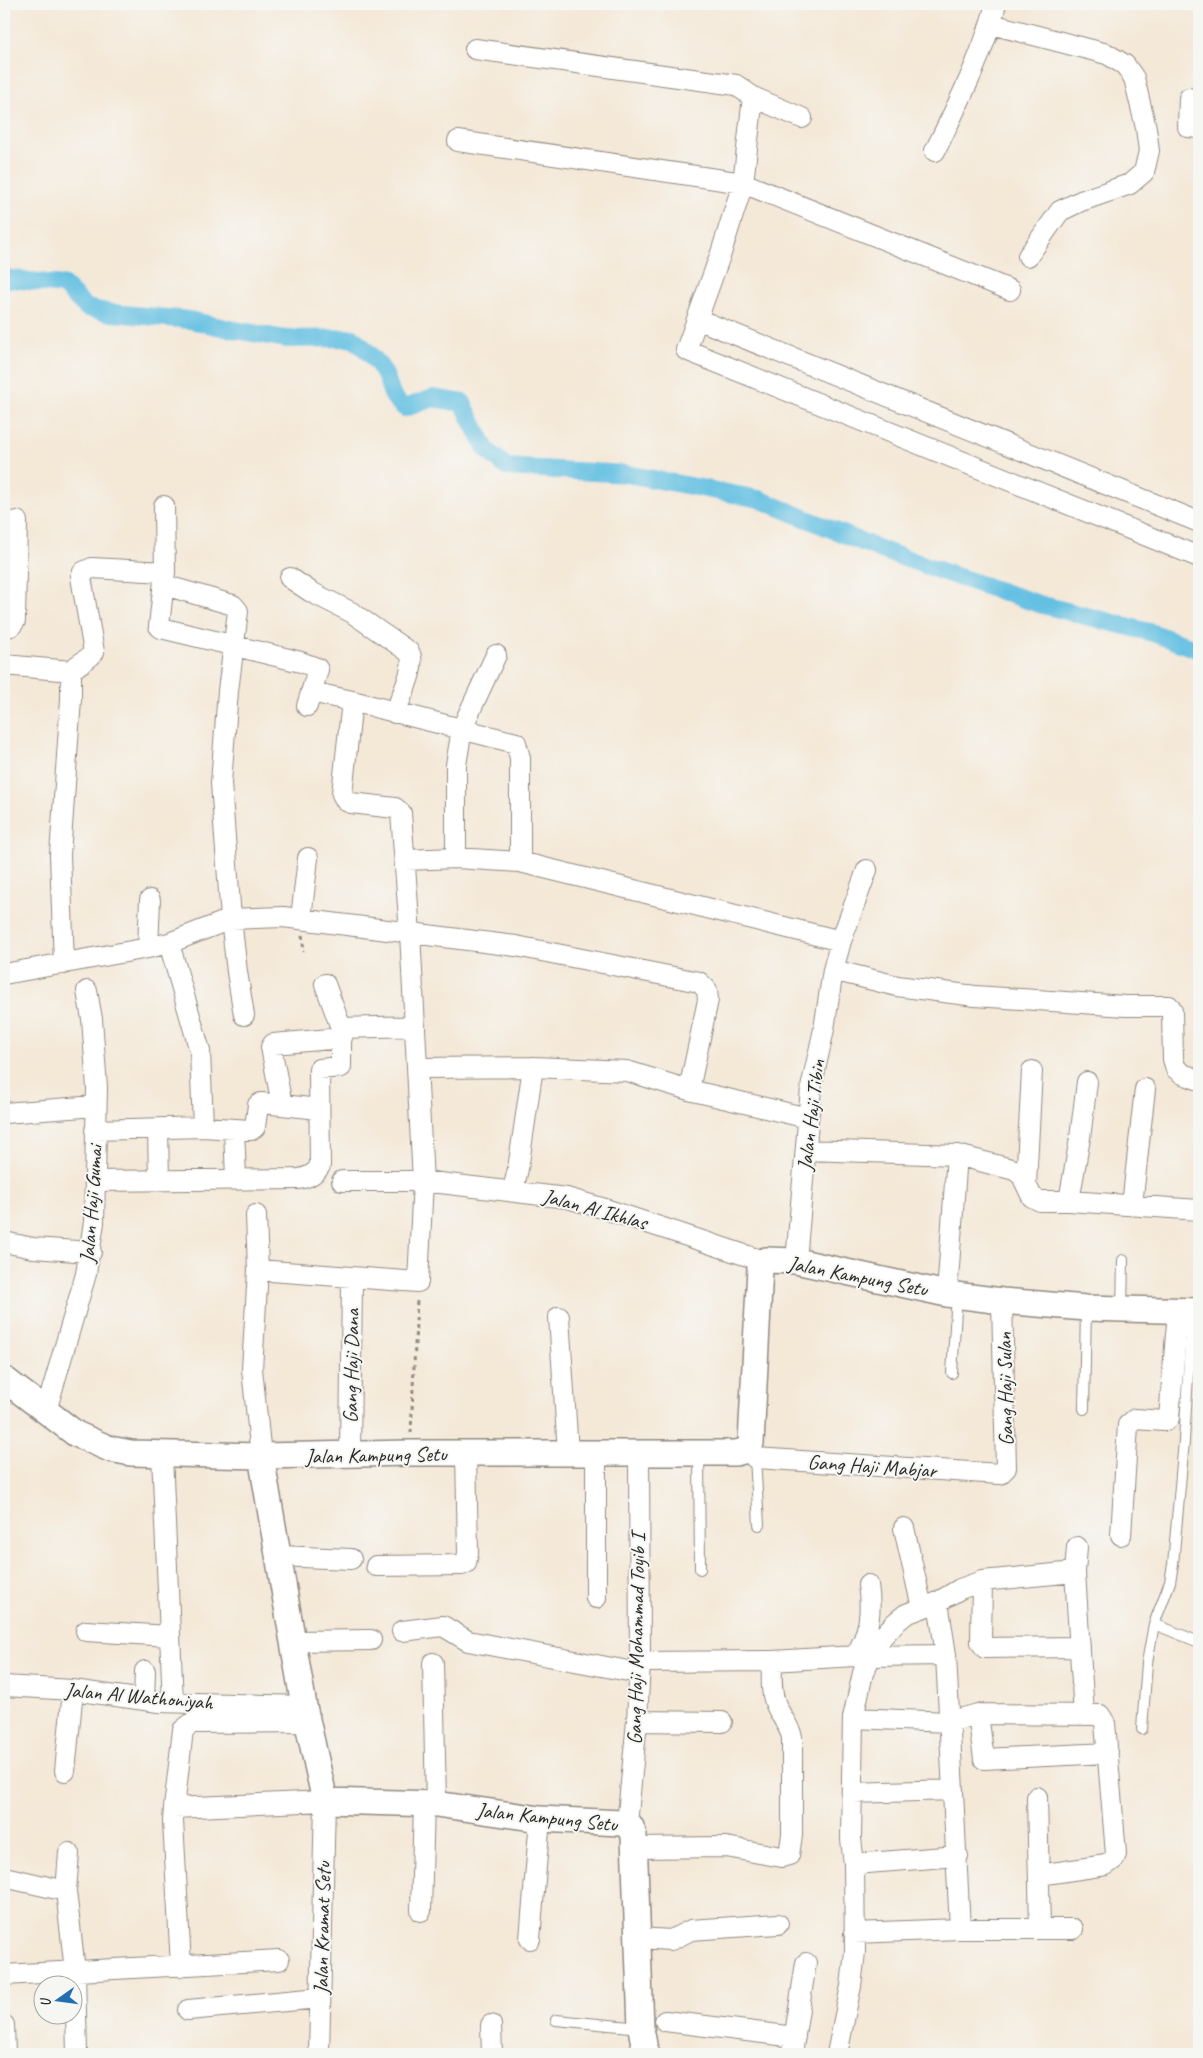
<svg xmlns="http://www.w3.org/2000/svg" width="1203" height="2058" font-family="Caveat,sans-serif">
<rect width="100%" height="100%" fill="#f6f6f2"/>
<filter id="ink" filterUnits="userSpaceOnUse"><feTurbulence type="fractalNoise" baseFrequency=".02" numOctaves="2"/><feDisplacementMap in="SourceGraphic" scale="10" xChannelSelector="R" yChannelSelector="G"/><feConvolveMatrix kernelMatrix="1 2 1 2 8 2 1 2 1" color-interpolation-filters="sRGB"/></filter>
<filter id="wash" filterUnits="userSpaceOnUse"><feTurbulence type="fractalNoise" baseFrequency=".0096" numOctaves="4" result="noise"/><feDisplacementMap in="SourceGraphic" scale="20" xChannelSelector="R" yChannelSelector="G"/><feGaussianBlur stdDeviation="1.12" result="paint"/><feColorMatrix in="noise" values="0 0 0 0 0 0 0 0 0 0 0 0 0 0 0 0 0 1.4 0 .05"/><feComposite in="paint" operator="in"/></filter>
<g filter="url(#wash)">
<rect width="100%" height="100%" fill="#f4e8d7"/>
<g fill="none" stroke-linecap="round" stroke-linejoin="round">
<path stroke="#64c0e2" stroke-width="18" d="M 4,278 L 63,285 L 87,308 L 112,313 L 190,320 L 230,329 L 286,339 L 353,338 C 365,349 377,359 385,375 C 393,392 388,395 405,408 L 433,398 L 463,403 L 486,449 L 506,467 L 627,474 L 759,499 L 879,549 L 944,572 L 1039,604 L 1153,633 L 1199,650"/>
</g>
</g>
<g filter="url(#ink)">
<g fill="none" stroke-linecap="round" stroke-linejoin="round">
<g stroke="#908a81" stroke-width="12">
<path id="service" d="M 1122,1309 L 1123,1260
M 1192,1311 L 1184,1441 L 1173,1564 L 1170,1582 L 1154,1624 L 1199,1642
M 952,1373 L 957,1295
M 1084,1409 L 1086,1309
M 699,1453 L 700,1569
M 755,1458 L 759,1525
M 1142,1729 L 1147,1663 L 1154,1624
M 556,2020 L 641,2028"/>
</g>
<g stroke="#908a81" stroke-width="22">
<path id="minor" d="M 991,24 L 1107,54 L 1125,65 L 1134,78 L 1146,128 L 1149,151 L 1144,172 L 1130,184 L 1081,201 L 1060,211 L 1028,256
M 475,49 L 736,85 L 753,97 L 802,118
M 753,97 L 743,183 L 721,253 L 686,350 L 1199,557
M 1189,98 L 1188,127 L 1199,128
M 458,141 L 743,183 L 1010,290
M 935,151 C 958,104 983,55 996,4
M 697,319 L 1199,522
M 164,506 L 165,572 L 159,626 L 161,628 L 301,662 L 317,668 L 318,670 L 307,706
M 290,578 L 311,592 L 351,612 L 409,652 C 418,666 400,698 395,713
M 164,585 L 233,605 L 238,611 L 228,691 L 221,783 L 231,919 L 237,972 L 244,1015
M 4,627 L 11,626 L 15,621 L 17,521
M 4,665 L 71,671
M 311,692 L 352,701 L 516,743 L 520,758 L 520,862
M 456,858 L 456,765 L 462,728 L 496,655
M 405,860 L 456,858 L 520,862 L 841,941 L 833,970 L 824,1029 L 811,1088 L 796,1261
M 301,918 L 308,858
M 841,941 L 867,870
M 169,943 L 200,1051 L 203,1127
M 148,948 L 150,900
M 64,964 L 60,855 L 71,699 L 71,671 C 78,663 89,660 94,652 L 81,577 L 83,572 L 92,568 L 165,572
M 833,970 L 897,986 L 975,996 L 1126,1006 L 1169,1006 L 1172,1011 L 1173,1059 L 1176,1069 L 1183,1074 L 1199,1080
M 4,974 L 148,948 L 169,943 L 231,919 L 283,917 L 516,946 L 699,982 L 707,990 L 708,1000 L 689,1090 L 808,1118
M 341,1028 L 415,1026
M 417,1068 L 533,1067 L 627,1071 L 689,1090
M 319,1109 L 282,1105 L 271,1047 L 273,1044 L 342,1038
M 4,1113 L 96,1106
M 158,1129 L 159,1181
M 234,1129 L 236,1178
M 95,1130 L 203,1127 L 251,1130 L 255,1127 L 258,1105 L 261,1103 L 282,1105
M 807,1150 L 957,1155 L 1015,1170 L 1022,1176 L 1032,1197 L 1040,1201 L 1069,1201 L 1199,1210
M 95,1181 L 299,1179 C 309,1177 315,1174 320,1166 L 319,1069 L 341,1067 L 341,1028 L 325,984
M 342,1181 L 423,1181 L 567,1198 L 602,1208 L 763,1261
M 1026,1184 L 1032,1071
M 513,1190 L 518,1169 L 533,1067
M 1069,1201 L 1080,1138 L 1087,1082
M 1132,1205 L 1145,1089
M 256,1215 L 258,1270 L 252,1369 L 261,1456
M 4,1242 L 33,1248 L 91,1252
M 258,1270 L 418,1282 L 423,1181 L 410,933 L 401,813 L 395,808 L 351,803 L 346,801 L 342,794 L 352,701
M 947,1294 L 957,1155
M 559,1317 L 568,1452
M 46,1411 L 86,1274 L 94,1222 L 97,1088 L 92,1019 L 87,991
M 747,1450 L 755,1458 L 1000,1474 L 1006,1468 L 1002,1301
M 162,1455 L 173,1702
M 350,1455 L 352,1278
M 904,1528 L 922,1608
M 1121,1535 L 1128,1425 L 1135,1419 L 1165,1421 L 1169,1418 L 1178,1311
M 1077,1547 L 1075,1572 L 1084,1715
M 278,1556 L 351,1559
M 376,1566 L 462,1565 L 466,1563 L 468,1553 L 466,1453
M 982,1581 L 981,1642 L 985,1648 L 1080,1647
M 596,1598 L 596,1453
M 938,1602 L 946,1655 L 960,1929
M 86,1631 L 170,1636
M 402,1631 L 443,1626 L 468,1641 L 639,1673
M 293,1641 L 371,1640
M 871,1656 L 946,1655
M 640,1662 L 772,1661 L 855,1656 C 870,1633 872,1610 868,1585
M 433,1663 L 436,1804
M 4,1686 L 73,1690 L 159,1702 L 304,1706
M 144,1700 L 145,1671
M 978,1714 L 984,1759 L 1108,1753
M 853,1718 L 949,1722 L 978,1714 L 1100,1715 L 1105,1723 L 1116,1854 L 1114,1859 L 1106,1865 L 1039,1875
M 637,1721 L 722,1722
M 65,1771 L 73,1690
M 852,1793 L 952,1790
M 1037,1797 L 1040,1929
M 174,1808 L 183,1730 L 192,1723 L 307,1722
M 627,1824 L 637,1721 L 640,1662 L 639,1453
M 635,1848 L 726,1847 L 782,1857 L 789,1855 L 792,1835 L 792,1737 C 789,1725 781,1717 776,1705 C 770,1691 772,1675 772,1661
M 69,1853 L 66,1891 L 75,1971 L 77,2054
M 854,1864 L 958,1856
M 4,1877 L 66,1891
M 421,1911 L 424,1803
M 854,1933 L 960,1929 L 1073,1929
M 639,1938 L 671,1940 L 691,1930 L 778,1924
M 530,1939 L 540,1819
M 181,1966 L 173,1821 L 174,1808 L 325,1801 L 319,2054
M 4,1975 L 279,1960
M 188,2010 L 320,1998
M 665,2021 L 795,2037
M 4,2025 L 5,2054
M 491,2025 L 492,2054
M 792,2054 L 806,1963
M 837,2054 L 851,1986 L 855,1952 L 854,1864 L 851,1839 L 853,1718 L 863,1673 L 871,1656 L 882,1637 L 895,1623 L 906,1614 L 938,1602 L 960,1589 L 982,1581 L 1075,1572"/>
</g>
<g stroke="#908a81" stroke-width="28">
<path id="tertiary" d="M 4,1379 L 76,1434 L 110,1449 L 131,1453 L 261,1456 L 410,1453 L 736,1453 L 747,1450 L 751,1443 L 760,1268 L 763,1261 L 766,1260 L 796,1261 L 947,1294 L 1002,1301 L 1086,1308 L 1199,1311
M 261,1456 L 304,1706 L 325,1801 L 436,1804 L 540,1819 L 621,1823 L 631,1827 L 634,1836 L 641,2028 L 645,2050 L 647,2054"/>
</g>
<path stroke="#908a81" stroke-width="3" stroke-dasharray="4 4" stroke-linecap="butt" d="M 302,935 L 304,952
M 411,1433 L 417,1300"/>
<use href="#service" stroke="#fff" stroke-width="10"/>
<use href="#minor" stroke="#fff" stroke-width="20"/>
<use href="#tertiary" stroke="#fff" stroke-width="25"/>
</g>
</g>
<g text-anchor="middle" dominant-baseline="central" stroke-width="4" stroke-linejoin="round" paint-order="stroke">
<g font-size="21" fill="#2b2b2b" stroke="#f6f6f2">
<text transform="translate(811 1115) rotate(-83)">Jalan Haji Tibin</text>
<text transform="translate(91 1204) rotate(-86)">Jalan Haji Gumai</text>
<text transform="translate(595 1209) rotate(15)">Jalan Al Ikhlas</text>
<text transform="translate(858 1276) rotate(11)">Jalan Kampung Setu</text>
<text transform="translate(351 1366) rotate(-89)">Gang Haji Dana</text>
<text transform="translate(1005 1389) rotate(-91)">Gang Haji Sulan</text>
<text transform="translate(376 1455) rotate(-1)">Jalan Kampung Setu</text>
<text transform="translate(872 1466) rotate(4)">Gang Haji Mabjar</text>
<text transform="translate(636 1639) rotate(-89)">Gang Haji Mohammad Toyib I</text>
<text transform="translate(139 1696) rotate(5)">Jalan Al Wathoniyah</text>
<text transform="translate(547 1817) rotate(6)">Jalan Kampung Setu</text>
<text transform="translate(322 1928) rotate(-89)">Jalan Kramat Setu</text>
</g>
</g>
<rect width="1203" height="2058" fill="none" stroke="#f6f6f2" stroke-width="20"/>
<g transform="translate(58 2000) rotate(256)"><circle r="24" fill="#f6f6f2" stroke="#a5a5a2"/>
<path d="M0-4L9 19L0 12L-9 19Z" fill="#1f6fb2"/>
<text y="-8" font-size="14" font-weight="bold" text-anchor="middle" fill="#2b2b2b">U</text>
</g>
</svg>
